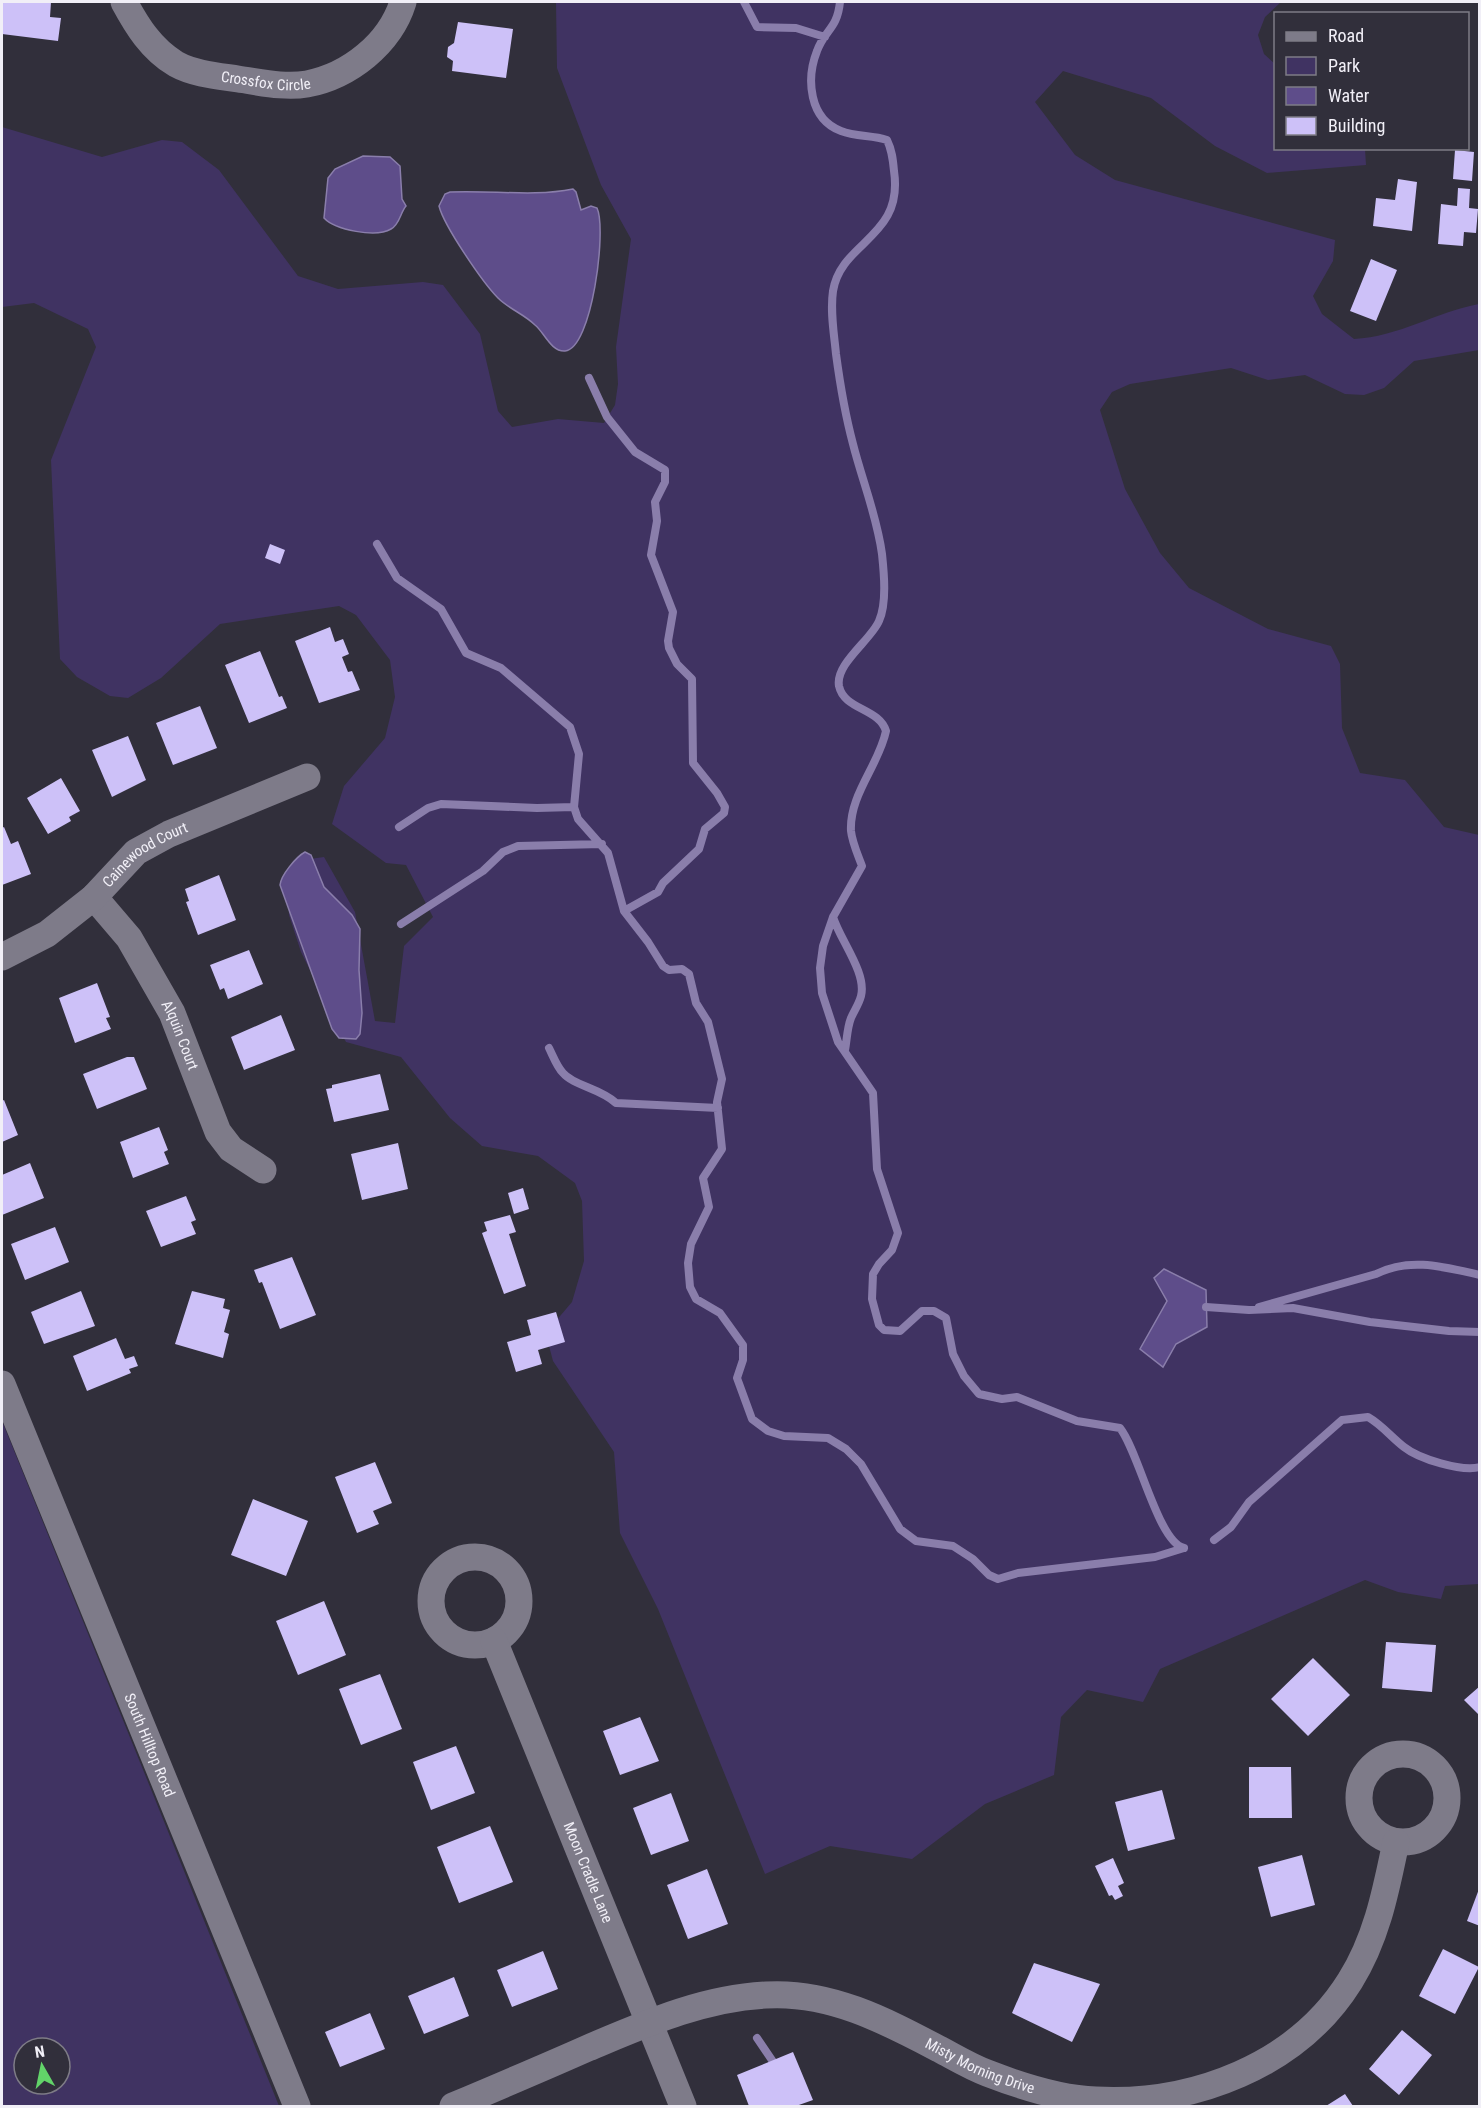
<svg xmlns="http://www.w3.org/2000/svg" width="1481" height="2108" font-family="'Roboto Condensed',sans-serif">
<rect width="100%" height="100%" fill="#312f3b"/>
<path fill="#403362" fill-rule="evenodd" d="M 556,2 L 1281,2 L 1265,17 L 1258,35 L 1264,54 L 1275,64 L 1276,148 L 1365,149 L 1366,165 L 1267,173 L 1215,146 L 1151,98 L 1063,71 L 1035,102 L 1075,155 L 1115,180 L 1335,240 L 1333,261 L 1313,296 L 1322,314 L 1354,339 C 1398,337 1436,312 1479,304 L 1479,350 L 1414,361 L 1384,388 L 1364,395 L 1345,394 L 1305,375 L 1268,380 L 1231,368 L 1130,384 L 1112,392 L 1100,410 L 1125,489 L 1160,553 L 1189,588 L 1268,629 L 1331,646 L 1340,664 L 1342,728 L 1360,773 L 1405,780 L 1444,827 L 1479,835 L 1479,1584 L 1445,1586 L 1441,1599 L 1398,1592 L 1365,1580 L 1160,1669 L 1143,1702 L 1087,1690 L 1061,1717 L 1054,1775 L 985,1804 L 912,1859 L 830,1846 L 765,1874 L 658,1609 L 620,1533 L 614,1452 L 553,1361 L 548,1342 L 555,1322 L 572,1302 L 584,1261 L 582,1201 L 575,1183 L 538,1156 L 482,1146 L 450,1118 L 401,1057 L 346,1042 L 301,952 L 289,915 L 287,873 L 303,860 L 324,857 L 355,912 L 375,1021 L 395,1023 L 404,946 L 433,917 L 406,865 L 386,863 L 332,824 L 344,786 L 385,738 L 395,697 L 390,660 L 356,615 L 339,606 L 220,624 L 161,678 L 128,698 L 110,696 L 77,677 L 60,659 L 51,460 L 96,347 L 88,329 L 34,303 L 2,307 L 2,127 L 102,157 L 162,140 L 182,142 L 219,170 L 298,276 L 338,289 L 423,282 L 443,285 L 480,334 L 498,411 L 512,427 L 558,419 L 604,423 L 615,405 L 618,384 L 616,347 L 631,239 L 601,185 L 557,68 Z
M 2,1421 L 279,2106 L 2,2106 ZM 24,2048 L 60,2048 L 60,2084 L 24,2084 Z"/>
<path fill="#5e4d8a" stroke="#8a7eab" stroke-width="1.5" d="M 363,156 L 390,157 L 400,166 L 402,199 L 406,206 C 400,213 400,224 391,229 C 376,238 335,230 324,218 L 328,178 L 335,169 Z
M 573,189 L 576,192 L 581,210 L 591,206 L 597,208 C 607,229 592,349 565,351 C 551,352 544,332 535,325 C 524,314 509,309 498,298 C 483,283 444,226 439,206 L 445,194 L 450,192 C 492,190 533,197 573,189 Z
M 305,852 L 311,855 L 324,887 L 352,915 L 360,929 L 359,970 L 362,1013 L 360,1034 L 356,1039 L 339,1038 L 332,1029 L 280,885 C 281,875 296,857 305,852 Z
M 1164,1269 L 1206,1290 L 1207,1327 L 1176,1344 L 1163,1367 L 1140,1349 L 1167,1301 L 1154,1278 Z"/>
<g fill="none" stroke-linecap="round" stroke-linejoin="round">
<path stroke="#8a7eab" stroke-width="8" d="M 744,2 L 757,27 L 796,28 L 825,37
M 840,2 C 837,30 825,29 817,51 C 806,79 809,119 841,131 C 856,137 872,135 887,140 C 892,150 893,160 894,171 C 904,238 841,241 833,291 C 830,312 834,333 836,354 C 840,384 845,414 853,444 C 862,480 877,516 882,554 C 884,573 887,603 879,621 C 871,640 835,664 839,686 C 844,710 879,708 886,731 C 879,765 849,795 851,831 C 852,842 858,855 862,866 L 833,917 L 823,946 L 820,968 L 822,993 L 838,1042 L 873,1093 L 877,1169 L 898,1233 L 892,1250 L 879,1264 L 873,1274 L 872,1299 L 879,1325 L 884,1330 L 900,1331 L 922,1311 L 934,1311 L 946,1318 L 953,1354 L 964,1376 L 979,1394 L 1002,1399 L 1017,1397 L 1077,1421 L 1120,1428 C 1139,1452 1158,1542 1184,1548
M 589,378 L 607,417 L 635,452 L 665,470 L 665,482 L 655,502 L 657,521 L 651,555 L 673,612 L 668,641 L 669,648 L 677,664 L 692,679 L 693,763 L 717,793 L 725,807 L 724,813 L 705,829 L 699,849 L 663,883 L 658,892 L 624,911
M 377,544 L 397,578 L 441,609 L 466,653 L 501,668 L 570,727 L 579,754 L 574,807 L 578,819 L 608,853 L 624,911 L 648,942 L 663,966 L 669,970 L 682,969 L 689,974 L 696,1003 L 708,1022 L 722,1079 L 717,1102 L 722,1149 L 703,1178 L 709,1207 L 691,1244 L 688,1263 L 690,1287 L 696,1299 L 720,1313 L 743,1345 L 743,1360 L 737,1378 L 752,1419 L 768,1431 L 784,1436 L 828,1438 L 846,1449 L 861,1464 L 900,1529 L 916,1541 L 953,1546 L 973,1559 L 989,1575 L 998,1579 L 1018,1573 L 1155,1557 L 1184,1548
M 399,827 L 428,808 L 441,804 L 537,808 L 574,807
M 833,917 C 840,940 867,973 861,996 C 859,1004 854,1011 851,1018 C 847,1028 847,1040 845,1050
M 401,924 L 483,871 L 503,852 L 518,846 L 602,844
M 549,1048 C 553,1056 557,1067 563,1073 C 574,1086 600,1088 616,1103 L 718,1108
M 1206,1307 L 1249,1310 L 1293,1308 L 1370,1322 L 1449,1331 L 1480,1332
M 1259,1307 L 1376,1274 C 1410,1257 1444,1267 1480,1275
M 1214,1540 L 1231,1527 L 1249,1502 L 1342,1420 L 1368,1417 C 1382,1425 1391,1437 1404,1447 C 1419,1459 1462,1472 1480,1467
M 757,2038 L 778,2069"/>
</g>
<path fill="#cdc1f8" d="M 2,2 L 51,2 L 50,17 L 61,18 L 58,41 L 2,34 Z
M 458,22 L 513,29 L 506,78 L 452,71 L 453,61 L 447,57 L 448,47 L 454,43 Z
M 1455,150 L 1474,152 L 1472,181 L 1453,179 Z
M 1398,179 L 1417,182 L 1412,231 L 1373,226 L 1376,198 L 1395,200 Z
M 1458,188 L 1470,189 L 1469,208 L 1478,209 L 1476,233 L 1464,232 L 1463,246 L 1438,244 L 1441,204 L 1457,206 Z
M 1371,259 L 1397,270 L 1376,321 L 1350,311 Z
M 270,544 L 285,550 L 280,564 L 265,558 Z
M 330,627 L 335,642 L 343,639 L 349,654 L 342,657 L 348,672 L 352,671 L 360,690 L 319,703 L 295,641 Z
M 260,651 L 279,697 L 282,696 L 287,708 L 249,723 L 225,665 Z
M 200,706 L 217,748 L 173,765 L 156,723 Z
M 128,736 L 146,780 L 112,797 L 92,750 Z
M 61,778 L 80,811 L 69,817 L 71,821 L 48,834 L 27,798 Z
M 4,827 L 11,844 L 18,841 L 31,874 L 2,885 L 2,828 Z
M 219,875 L 236,920 L 198,935 L 186,902 L 189,901 L 185,889 Z
M 249,950 L 263,984 L 228,999 L 224,988 L 220,990 L 210,965 Z
M 97,983 L 110,1017 L 106,1018 L 111,1029 L 75,1043 L 59,998 Z
M 281,1015 L 295,1050 L 244,1070 L 231,1037 Z
M 127,1057 L 134,1057 L 147,1089 L 97,1109 L 83,1074 Z
M 380,1074 L 389,1110 L 334,1122 L 326,1089 L 332,1088 L 332,1085 Z
M 4,1100 L 18,1135 L 2,1142 L 2,1101 Z
M 159,1127 L 168,1150 L 164,1152 L 169,1164 L 133,1178 L 120,1142 Z
M 398,1143 L 408,1189 L 362,1200 L 351,1154 Z
M 30,1163 L 44,1198 L 2,1215 L 2,1175 Z
M 523,1188 L 529,1209 L 514,1214 L 508,1193 Z
M 186,1196 L 196,1220 L 191,1222 L 196,1234 L 161,1247 L 146,1211 Z
M 510,1215 L 516,1232 L 509,1234 L 526,1286 L 504,1294 L 482,1233 L 487,1231 L 484,1222 Z
M 55,1227 L 69,1262 L 25,1280 L 11,1244 Z
M 292,1257 L 316,1315 L 280,1329 L 262,1282 L 259,1283 L 254,1270 Z
M 81,1291 L 95,1326 L 44,1344 L 31,1312 Z
M 192,1291 L 225,1299 L 223,1308 L 230,1310 L 224,1332 L 229,1334 L 223,1358 L 175,1344 Z
M 556,1312 L 565,1342 L 538,1350 L 542,1364 L 516,1372 L 507,1342 L 531,1335 L 527,1320 Z
M 116,1338 L 125,1359 L 134,1356 L 138,1366 L 129,1369 L 131,1373 L 87,1391 L 73,1356 Z
M 375,1462 L 392,1503 L 373,1511 L 379,1524 L 357,1533 L 335,1477 Z
M 253,1499 L 308,1521 L 286,1576 L 231,1555 Z
M 324,1601 L 346,1655 L 298,1675 L 276,1621 Z
M 1386,1642 L 1436,1645 L 1432,1692 L 1382,1688 Z
M 1313,1658 L 1350,1695 L 1308,1736 L 1271,1699 Z
M 380,1674 L 402,1729 L 361,1745 L 339,1689 Z
M 1480,1686 L 1480,1716 L 1464,1700 Z
M 640,1717 L 659,1761 L 620,1775 L 603,1731 Z
M 456,1746 L 475,1793 L 431,1810 L 413,1762 Z
M 1249,1767 L 1291,1767 L 1292,1818 L 1249,1818 Z
M 1162,1790 L 1175,1839 L 1128,1851 L 1115,1802 Z
M 671,1793 L 689,1841 L 651,1855 L 633,1808 Z
M 490,1826 L 513,1882 L 459,1903 L 437,1847 Z
M 1302,1855 L 1315,1905 L 1271,1917 L 1258,1867 Z
M 1113,1858 L 1124,1883 L 1118,1886 L 1123,1896 L 1115,1900 L 1112,1895 L 1109,1896 L 1095,1866 Z
M 707,1869 L 728,1924 L 688,1939 L 667,1885 Z
M 1479,1889 L 1480,1889 L 1480,1926 L 1467,1921 Z
M 1443,1949 L 1479,1967 L 1455,2014 L 1419,1996 Z
M 543,1951 L 558,1989 L 512,2007 L 497,1970 Z
M 1034,1963 L 1100,1984 L 1072,2042 L 1012,2013 Z
M 454,1977 L 469,2016 L 424,2034 L 408,1996 Z
M 370,2013 L 385,2049 L 340,2067 L 325,2032 Z
M 1402,2030 L 1432,2055 L 1399,2095 L 1369,2069 Z
M 793,2052 L 813,2100 L 796,2106 L 749,2106 L 737,2075 Z
M 1345,2094 L 1353,2106 L 1326,2106 Z"/>
<g fill="none" stroke-linecap="round" stroke-linejoin="round">
<g stroke="#7e7b89" stroke-width="27">
<path id="s1" d="M 124,2 C 137,26 151,49 176,64 C 194,74 218,76 238,79 C 260,82 284,88 307,84 C 349,76 390,44 403,2"/>
<path id="s2" d="M 94,897 L 129,938 L 172,1013 L 218,1132 L 231,1149 L 263,1170"/>
<path id="s3" d="M 2,957 L 47,934 L 94,897 L 136,852 L 169,834 L 307,777"/>
<path id="s4" d="M 2,1384 L 297,2106"/>
<circle cx="475" cy="1601" r="44"/>
<path id="s5" d="M 494,1641 L 683,2106"/>
<circle cx="1403" cy="1798" r="44"/>
<path id="s6" d="M 453,2106 C 498,2087 543,2068 588,2048 C 645,2024 703,1998 766,1995 C 830,1991 886,2021 941,2050 C 956,2058 971,2067 987,2073 C 1018,2085 1062,2099 1096,2100 C 1193,2105 1297,2066 1350,1981 C 1377,1938 1386,1890 1396,1842"/>
</g>
</g>
<g text-anchor="middle" dominant-baseline="central" stroke-width="6" stroke-linejoin="round" paint-order="stroke">
<g font-size="15" fill="#f1eff7" stroke="#312f3b">
<text stroke="none"><textPath href="#s1" startOffset="174">Crossfox Circle</textPath></text>
<text stroke="none"><textPath href="#s3" startOffset="178">Cainewood Court</textPath></text>
<text stroke="none"><textPath href="#s2" startOffset="164">Alquin Court</textPath></text>
<text stroke="none"><textPath href="#s4" startOffset="390">South Hilltop Road</textPath></text>
<text stroke="none"><textPath href="#s5" startOffset="250">Moon Cradle Lane</textPath></text>
<text stroke="none"><textPath href="#s6" startOffset="562">Misty Morning Drive</textPath></text>
</g>
</g>
<rect width="1481" height="2108" fill="none" stroke="#f1eff7" stroke-width="6"/>
<rect x="1274" y="12" width="195" height="138" fill="#312f3b" stroke="#7e7c86" stroke-width="1.5"/>
<rect x="1286" y="32" width="30" height="9" fill="#7e7b89" stroke="#7e7c86" stroke-width="1.5"/>
<text x="1328" y="42" font-size="18" fill="#f1eff7">Road</text>
<rect x="1286" y="57" width="30" height="18" fill="#403362" stroke="#7e7c86" stroke-width="1.5"/>
<text x="1328" y="72" font-size="18" fill="#f1eff7">Park</text>
<rect x="1286" y="87" width="30" height="18" fill="#5e4d8a" stroke="#7e7c86" stroke-width="1.5"/>
<text x="1328" y="102" font-size="18" fill="#f1eff7">Water</text>
<rect x="1286" y="117" width="30" height="18" fill="#cdc1f8" stroke="#7e7c86" stroke-width="1.5"/>
<text x="1328" y="132" font-size="18" fill="#f1eff7">Building</text>
<g transform="translate(42 2066) rotate(351)"><circle r="28" fill="#312f3b" stroke="#7e7c86" stroke-width="1.5"/>
<path d="M0-4.5L10 22L0 15L-10 22Z" fill="#62d469"/>
<text y="-9" font-size="16" font-weight="bold" text-anchor="middle" fill="#f1eff7">N</text>
</g>
</svg>
